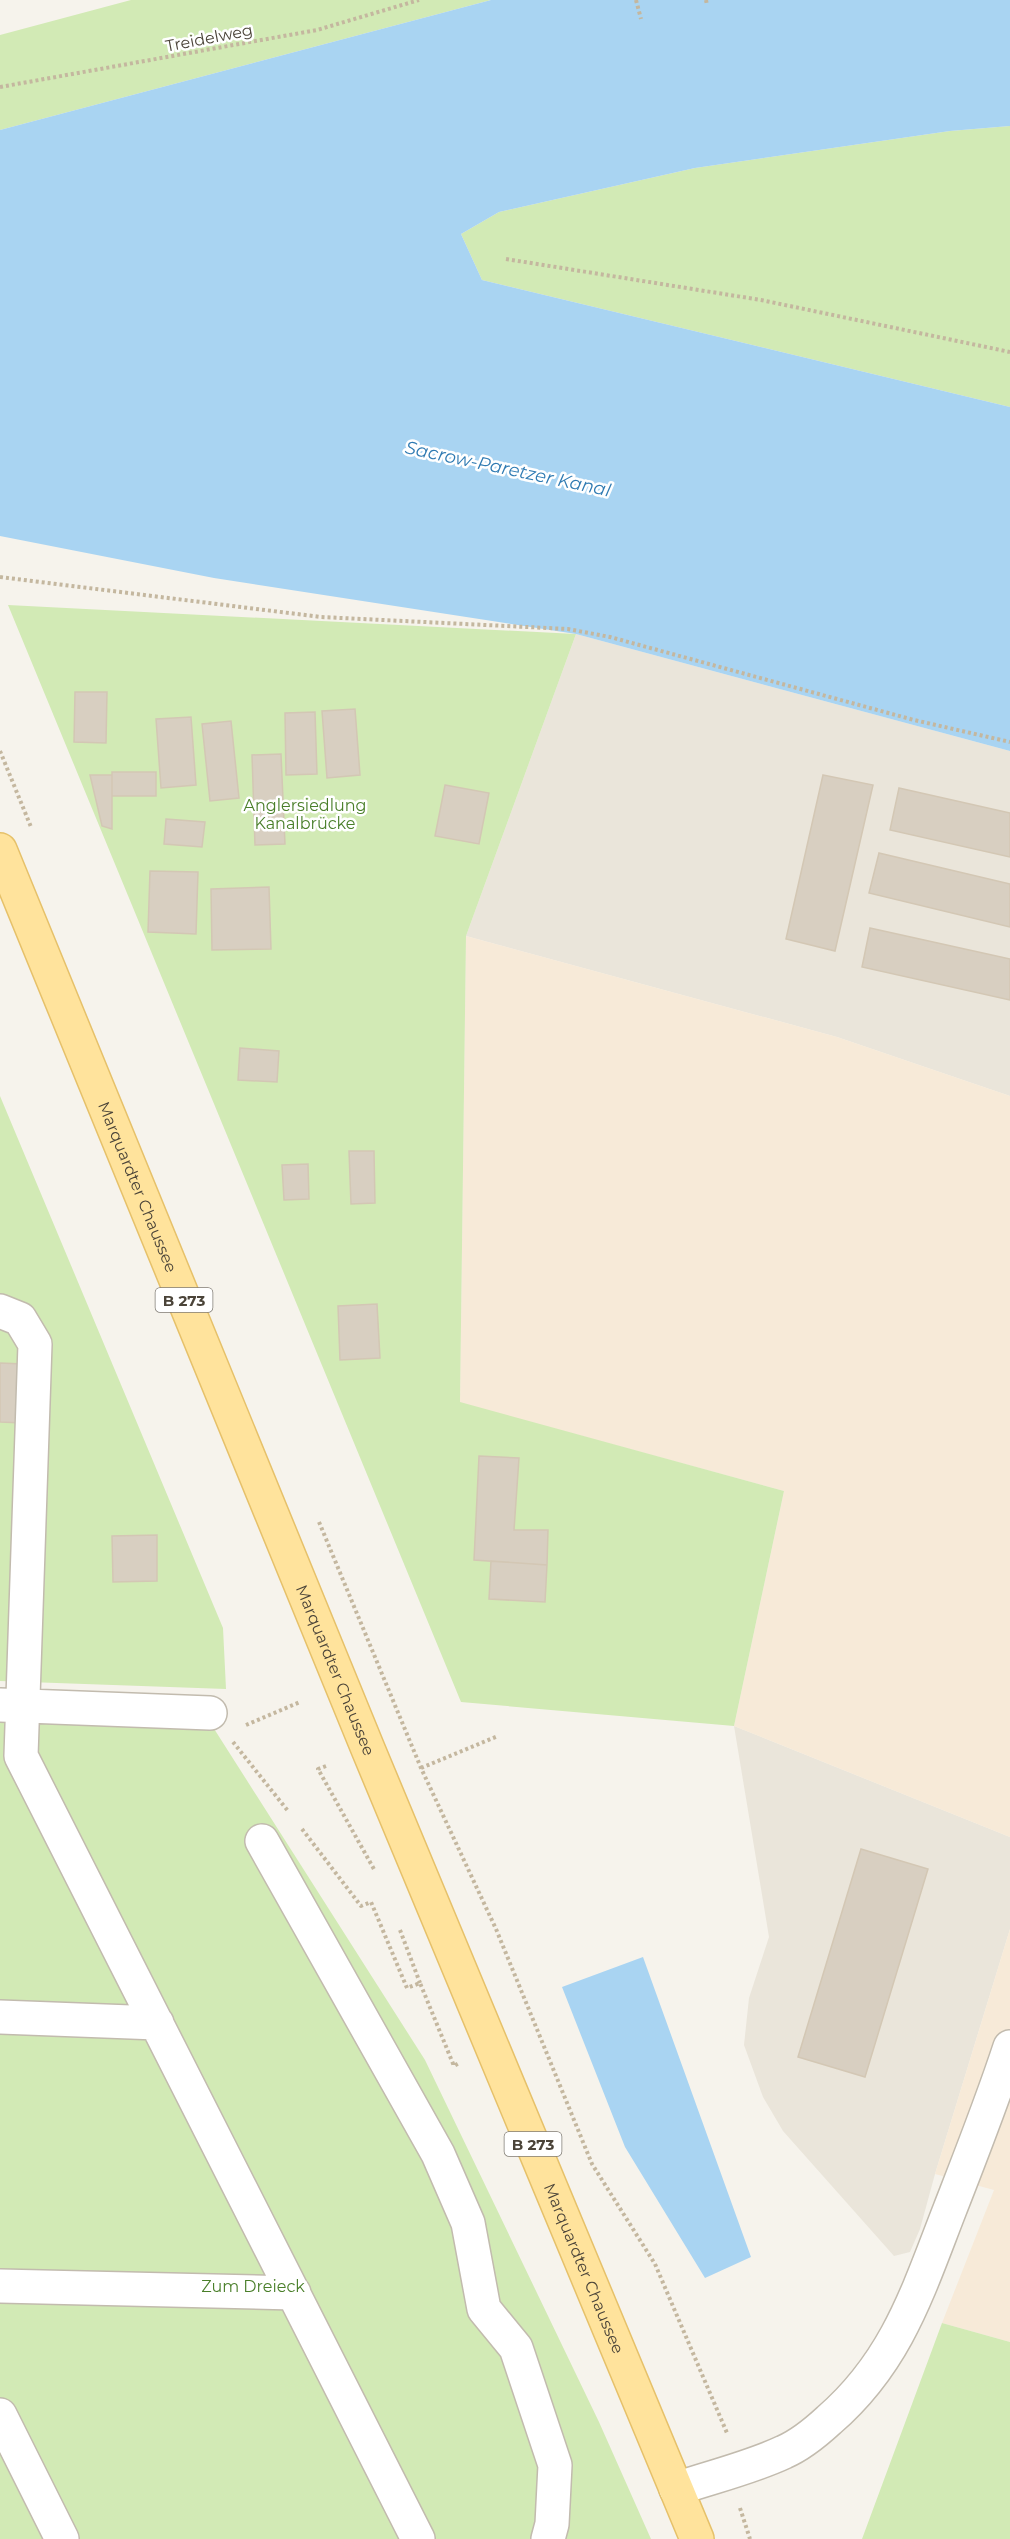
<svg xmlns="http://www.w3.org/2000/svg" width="1010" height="2539" font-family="Montserrat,sans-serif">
<rect width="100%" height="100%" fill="#f6f3ec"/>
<path fill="#eae5da" d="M 576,634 L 1010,751 L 1010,1096 L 837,1037 L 466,936 Z
M 734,1726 L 1010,1837 L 1010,1929 L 935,2174 L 920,2229 L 910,2252 L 894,2256 L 783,2131 L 763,2097 L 744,2045 L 749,1998 L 769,1937 Z"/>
<path fill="#f7ead8" d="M 466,936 L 837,1037 L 1010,1096 L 1010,1837 L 734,1726 L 784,1491 L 460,1403 Z
M 1010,1929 L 1010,2342 L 942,2323 L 994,2190 L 935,2174 Z"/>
<path fill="#d2eab5" d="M 131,0 L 491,0 L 0,130 L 0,35 Z
M 1010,126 L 1010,407 L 482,280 L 461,234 L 499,212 L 695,168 L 950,131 Z
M 8,605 L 576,634 L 466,936 L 460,1402 L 784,1491 L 734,1726 L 461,1702 Z
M 0,1096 L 223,1628 L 226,1689 L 0,1681 Z
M 0,1715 L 211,1724 L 425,2060 L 599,2422 L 651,2539 L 0,2539 Z
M 942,2323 L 1010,2342 L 1010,2539 L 862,2539 Z"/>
<path fill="#a9d4f2" d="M 491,0 L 1010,0 L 1010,126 L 950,131 L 695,168 L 499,212 L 461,234 L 482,280 L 1010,407 L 1010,751 L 576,634 L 214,578 L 0,536 L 0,130 Z
M 643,1957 L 751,2257 L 705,2278 L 625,2147 L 562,1987 Z"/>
<path fill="#d8cfc1" stroke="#d3c7b4" stroke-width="1.5" d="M 75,692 L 107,692 L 106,743 L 74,742 Z
M 355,709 L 360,775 L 327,778 L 322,711 Z
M 315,712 L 317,774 L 286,775 L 285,713 Z
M 191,717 L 196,785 L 161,788 L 156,719 Z
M 231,721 L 239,798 L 210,801 L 202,724 Z
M 281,754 L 285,844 L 255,845 L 252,755 Z
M 112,772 L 156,772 L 156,796 L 112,796 Z
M 90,775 L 112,775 L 112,829 L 102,826 Z
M 823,775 L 873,785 L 835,951 L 786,939 Z
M 445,785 L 489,793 L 479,844 L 435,836 Z
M 899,788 L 1010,813 L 1010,857 L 890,830 Z
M 166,819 L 205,822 L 202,847 L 164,844 Z
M 879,853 L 1010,884 L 1010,927 L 869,893 Z
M 150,871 L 198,872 L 196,934 L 148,932 Z
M 269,887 L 271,949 L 212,950 L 211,889 Z
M 870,928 L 1010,959 L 1010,1000 L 862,967 Z
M 240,1048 L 279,1051 L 277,1082 L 238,1080 Z
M 349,1151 L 374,1151 L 375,1203 L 351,1204 Z
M 308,1164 L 309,1199 L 284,1200 L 282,1165 Z
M 377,1304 L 380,1358 L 340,1360 L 338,1306 Z
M 0,1363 L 23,1364 L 22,1423 L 0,1422 Z
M 479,1456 L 519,1458 L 514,1530 L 548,1530 L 547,1565 L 474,1560 Z
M 157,1535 L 157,1581 L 113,1582 L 112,1536 Z
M 491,1561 L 547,1565 L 545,1602 L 489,1599 Z
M 861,1849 L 928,1869 L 865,2077 L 798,2057 Z"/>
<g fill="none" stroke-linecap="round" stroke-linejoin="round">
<g stroke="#c2bbae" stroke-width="36">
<path id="minor" d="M 0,1311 L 20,1319 L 35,1344 L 21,1756 L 418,2539
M 0,1705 L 210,1713
M 262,1841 L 438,2154 L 468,2223 L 484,2309 L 516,2348 L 555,2465 L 552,2524 L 548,2539
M 0,2017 L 157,2023
M 0,2286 L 294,2293
M 0,2415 L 62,2539
M 676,2489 C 711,2477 750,2468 784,2452 C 800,2445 816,2432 829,2420 C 897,2361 918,2291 950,2209 C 971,2155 992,2102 1010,2047"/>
</g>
<g stroke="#e6c16a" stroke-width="36">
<g id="major">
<path id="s1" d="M 0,850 L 368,1749 L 697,2539"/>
</g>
</g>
<path stroke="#c4b79f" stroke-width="4" stroke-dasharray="3 3" stroke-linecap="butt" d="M 636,0 L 641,19
M 706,0 L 707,5
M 0,87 L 317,30 L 419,0
M 506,259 L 761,300 L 1010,352
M 0,577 L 321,617 L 568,629 L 610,637 L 914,720 L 1010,742
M 0,751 L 31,827
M 319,1522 L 421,1768 L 496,1929 L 592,2164 L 655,2264 L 727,2433
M 246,1725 L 300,1702
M 233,1742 L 288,1811
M 326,1766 L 318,1769 L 375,1871
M 421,1768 L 498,1736
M 302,1829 L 361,1906 L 371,1902 L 407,1988 L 420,1983 L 454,2066 L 459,2063
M 400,1930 L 420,1983
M 740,2508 L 750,2539"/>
<use href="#minor" stroke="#fff" stroke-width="33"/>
<use href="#major" stroke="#ffe39c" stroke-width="33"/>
</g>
<g text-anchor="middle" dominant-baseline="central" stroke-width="5" stroke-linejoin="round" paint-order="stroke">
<g fill="#fff" stroke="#817c74" stroke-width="1.5">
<rect x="155.5" y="1288" width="57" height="24" rx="4.5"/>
<rect x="504.5" y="2132" width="57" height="24" rx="4.5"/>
</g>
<g font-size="15" font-weight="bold" fill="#4b4439">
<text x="184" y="1300">B 273</text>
<text x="533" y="2144">B 273</text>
</g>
<g font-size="16" fill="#4b4439" stroke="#fff">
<text transform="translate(209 38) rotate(-11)">Treidelweg</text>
<text stroke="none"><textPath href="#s1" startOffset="364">Marquardter Chaussee</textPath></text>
<text stroke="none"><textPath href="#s1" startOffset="886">Marquardter Chaussee</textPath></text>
<text stroke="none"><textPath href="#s1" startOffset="1534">Marquardter Chaussee</textPath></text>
</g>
<g font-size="16" fill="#4a7f2a" stroke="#fff">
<text x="305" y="805">Anglersiedlung<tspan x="305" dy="18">Kanalbrücke</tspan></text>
<text x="253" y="2286">Zum Dreieck</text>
</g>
<g font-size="18" font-style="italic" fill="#2e7ab2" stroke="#fff">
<text transform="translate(508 469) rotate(12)">Sacrow-Paretzer Kanal</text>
</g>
</g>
</svg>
